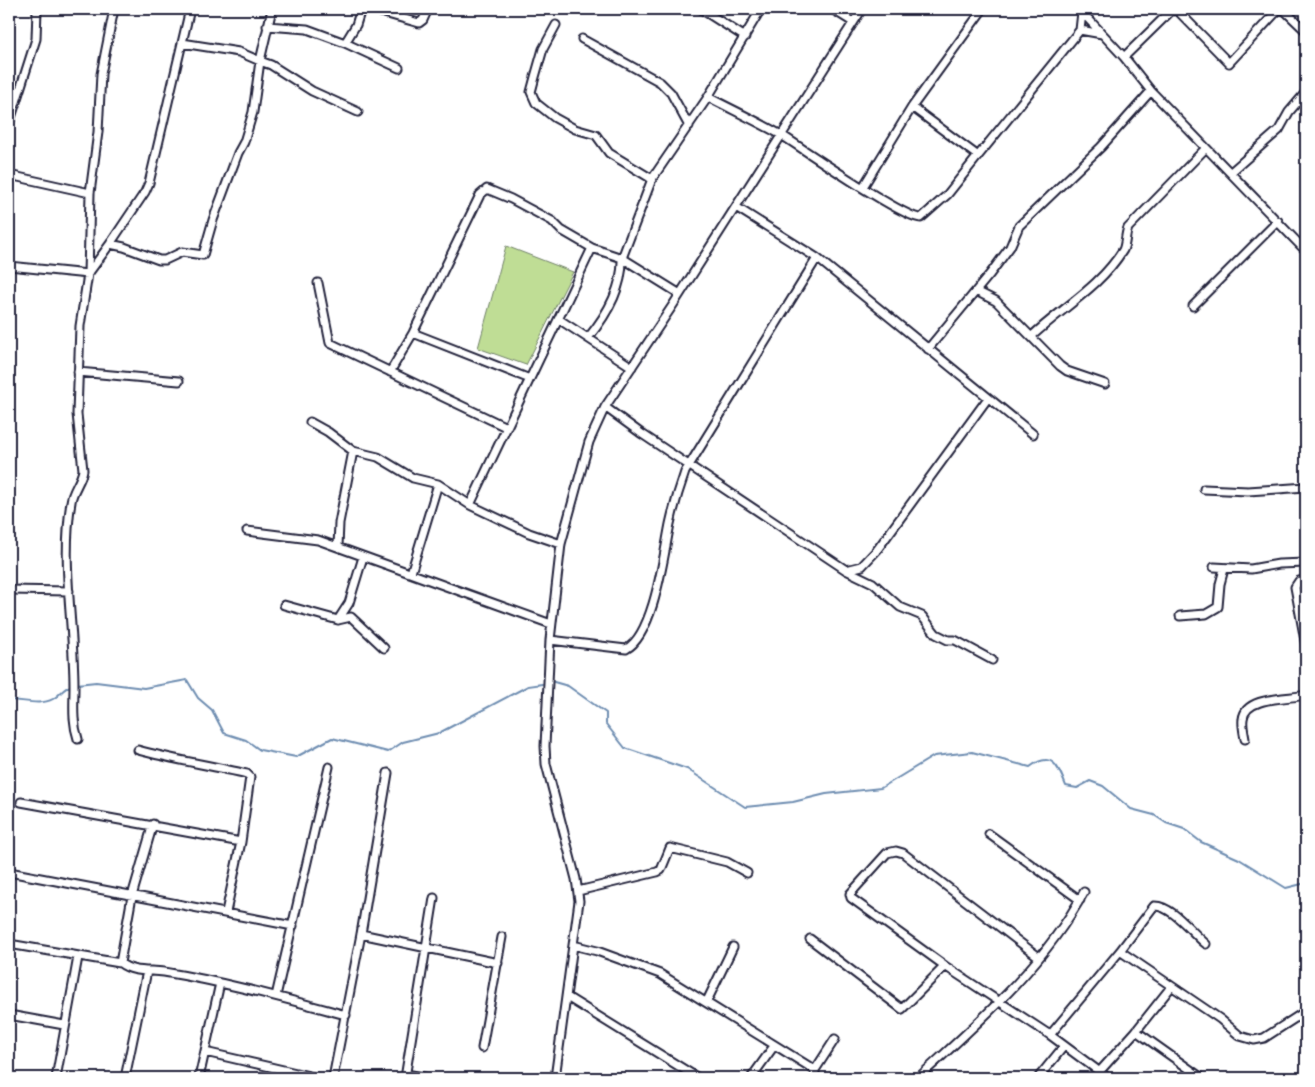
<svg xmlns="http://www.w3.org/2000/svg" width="1315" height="1087" font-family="'Gochi Hand',sans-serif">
<rect width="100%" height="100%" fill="#fff"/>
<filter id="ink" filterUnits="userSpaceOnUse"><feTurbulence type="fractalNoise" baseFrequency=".02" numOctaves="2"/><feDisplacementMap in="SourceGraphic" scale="10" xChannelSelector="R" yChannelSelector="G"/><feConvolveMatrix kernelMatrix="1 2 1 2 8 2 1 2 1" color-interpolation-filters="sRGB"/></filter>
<g filter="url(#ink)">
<path fill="#bfdd95" stroke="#708068" d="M 506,246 L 573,272 L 526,365 L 478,348 Z"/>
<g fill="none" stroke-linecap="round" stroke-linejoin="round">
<path stroke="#6e8db1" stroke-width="2" d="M 554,682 L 568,686 L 606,713 L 606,724 L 625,748 L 687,769 L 745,807 L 793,802 L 826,794 L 881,788 L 934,756 L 972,752 L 1030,767 C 1052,750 1058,766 1066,786 L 1077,788 L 1090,781 L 1103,786 L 1131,809 L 1154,815 L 1166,823 L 1184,829 L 1201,842 L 1239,859 L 1286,888 L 1306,883
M 77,684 L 96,682 L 144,688 L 187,680 L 198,698 L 212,710 L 224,733 L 246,740 L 260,750 L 296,757 L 332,738 L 388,752 L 403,742 L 439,733 L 528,686 L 542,684
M 9,700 C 22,700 41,706 53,699 C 62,694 62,688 73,685"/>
<g stroke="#22223b" stroke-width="11">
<path id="minor" d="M 370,9 L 419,23 L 423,20 L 428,9
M 701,9 L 745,37
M 832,9 L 853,22
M 1079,9 L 1124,57 L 1151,91 L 1302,247
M 1176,9 L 1229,63 L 1279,9
M 1283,9 L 1306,31
M 556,25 L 543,49 L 535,77 L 531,92 L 536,103 L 555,118 L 575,129 L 596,135 L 609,153 L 652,179
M 267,26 L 307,29 L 345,43 L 356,25 L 361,9
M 1080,30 L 1102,34
M 582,39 L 660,82 L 671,93 L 689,126
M 182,43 L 239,52 L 260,61 L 272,9
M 345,43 L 399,68
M 1124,57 L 1173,9
M 708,97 C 733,110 759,122 783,136 C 805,150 903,218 921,218 L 947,195 L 978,156 L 912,107
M 9,124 L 36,39 L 37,9
M 978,156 L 1080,30 L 1082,12
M 1231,172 L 1279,130 L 1289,112 L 1306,92
M 9,175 L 90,193
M 863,187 L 912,107 L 983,9
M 736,207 L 817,258 L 1033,434
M 110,244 L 124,247 L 159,260 L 165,260 L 182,252 L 203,255 L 213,220 L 238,153 L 244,142 L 253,112 L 260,61 L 271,65 L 312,91 L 358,112
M 9,266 L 88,274 L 110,244 L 145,192 L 149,183 L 190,9
M 318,283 L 330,343 L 506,427
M 976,291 L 996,301 L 1060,366 L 1067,371 L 1105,384
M 1193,306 L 1278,221
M 560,320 L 632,367
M 413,333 L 530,379
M 1032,336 C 1063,307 1100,287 1123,250 C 1126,244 1125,235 1128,228 L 1206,148
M 588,338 C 607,315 623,288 622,258 L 652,179 L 708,97 L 761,9
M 928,349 L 990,274 L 1010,247 L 1019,226 L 1101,147 L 1151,91
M 78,372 L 179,381
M 390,372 L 413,333 L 480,195 L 487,189 L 511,199 L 552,221 L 561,230 L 592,248 L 622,258 L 680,294
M 605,407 L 642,434 L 846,570 L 862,566 L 877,550 L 988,398
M 310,422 L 328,432 L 353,451 L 378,457 L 413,478 L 438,484 L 470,505 L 529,533 L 561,544
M 1204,489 L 1248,491 L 1306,487
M 470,505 L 592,248
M 247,531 L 318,540 L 551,624
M 338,547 L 339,523 L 353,451
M 1214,567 L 1251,569 L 1279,564 L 1306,563
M 846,570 L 873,583 L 900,607 L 922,616 L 936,634 L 948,640 L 955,640 L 992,660
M 411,573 L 438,484
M 1306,580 L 1299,581 L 1295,587 L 1306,646
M 9,590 L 69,591
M 284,605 L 338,620 L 351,617 L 384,648
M 1180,616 L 1206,614 L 1218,607 L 1220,584 L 1224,569
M 338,620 L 349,603 L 363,557
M 550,640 L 626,649 C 654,635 664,553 670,524 C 674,506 679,489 685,472 L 817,258
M 78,739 C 72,721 74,705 74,686 C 74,626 61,563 71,502 C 72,491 81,482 83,470 L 77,414 L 80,326 L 88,274 L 90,193 L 98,132 L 101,74 L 114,9
M 1245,739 C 1244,733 1242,725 1243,719 C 1245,696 1289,699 1306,695
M 138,750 C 174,760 210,765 247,774 L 250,777 L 241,842 L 226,912
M 21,802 L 241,842
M 989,834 L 1080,900
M 9,872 L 293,926
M 578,891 L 657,872 L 661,870 L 670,848 L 727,862 L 747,873
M 361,934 L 498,963
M 810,939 L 902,1009 L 945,966
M 9,944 L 120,963 C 133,973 148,970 164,972 C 225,982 286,999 346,1015
M 573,945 L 597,951 L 660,974 L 815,1070
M 1120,951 L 1220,1019 L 1240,1036 L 1254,1040 L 1264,1038 L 1306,1011
M 1039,957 L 903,853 L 896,851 L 887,853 L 850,894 L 851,898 L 945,966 L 1050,1035 L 1108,1078
M 120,963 L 132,896 L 153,824
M 276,996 L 329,767
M 567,997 L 698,1078
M 707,1001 L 733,947
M 9,1015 L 64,1025
M 1136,1031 L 1202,1078
M 1050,1035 L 1120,951 L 1154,906 C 1172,905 1193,934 1206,944
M 482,1048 L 502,937
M 205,1052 L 318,1078
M 1100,1071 L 1136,1031 L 1171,987
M 406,1074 L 429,1078
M 56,1078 L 78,957
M 125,1078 L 147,971
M 199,1078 L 220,983
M 333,1078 L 361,934 L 388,773
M 405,1078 L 434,898
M 555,1078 L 579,901 L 576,879 L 546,764 L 545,746 L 550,640 L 561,544 L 589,442 L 605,407 L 673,305 L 862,9
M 751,1078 L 774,1046
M 815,1078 L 815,1070 L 835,1039
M 918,1078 C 979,1022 1044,966 1084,892
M 1038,1078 L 1064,1046"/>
</g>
<use href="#minor" stroke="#fff" stroke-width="7"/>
</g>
</g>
<rect width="1315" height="1087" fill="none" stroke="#fff" stroke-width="30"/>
<rect x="15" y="15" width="1285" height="1057" fill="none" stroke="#22223b" stroke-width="2" filter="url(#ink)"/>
</svg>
